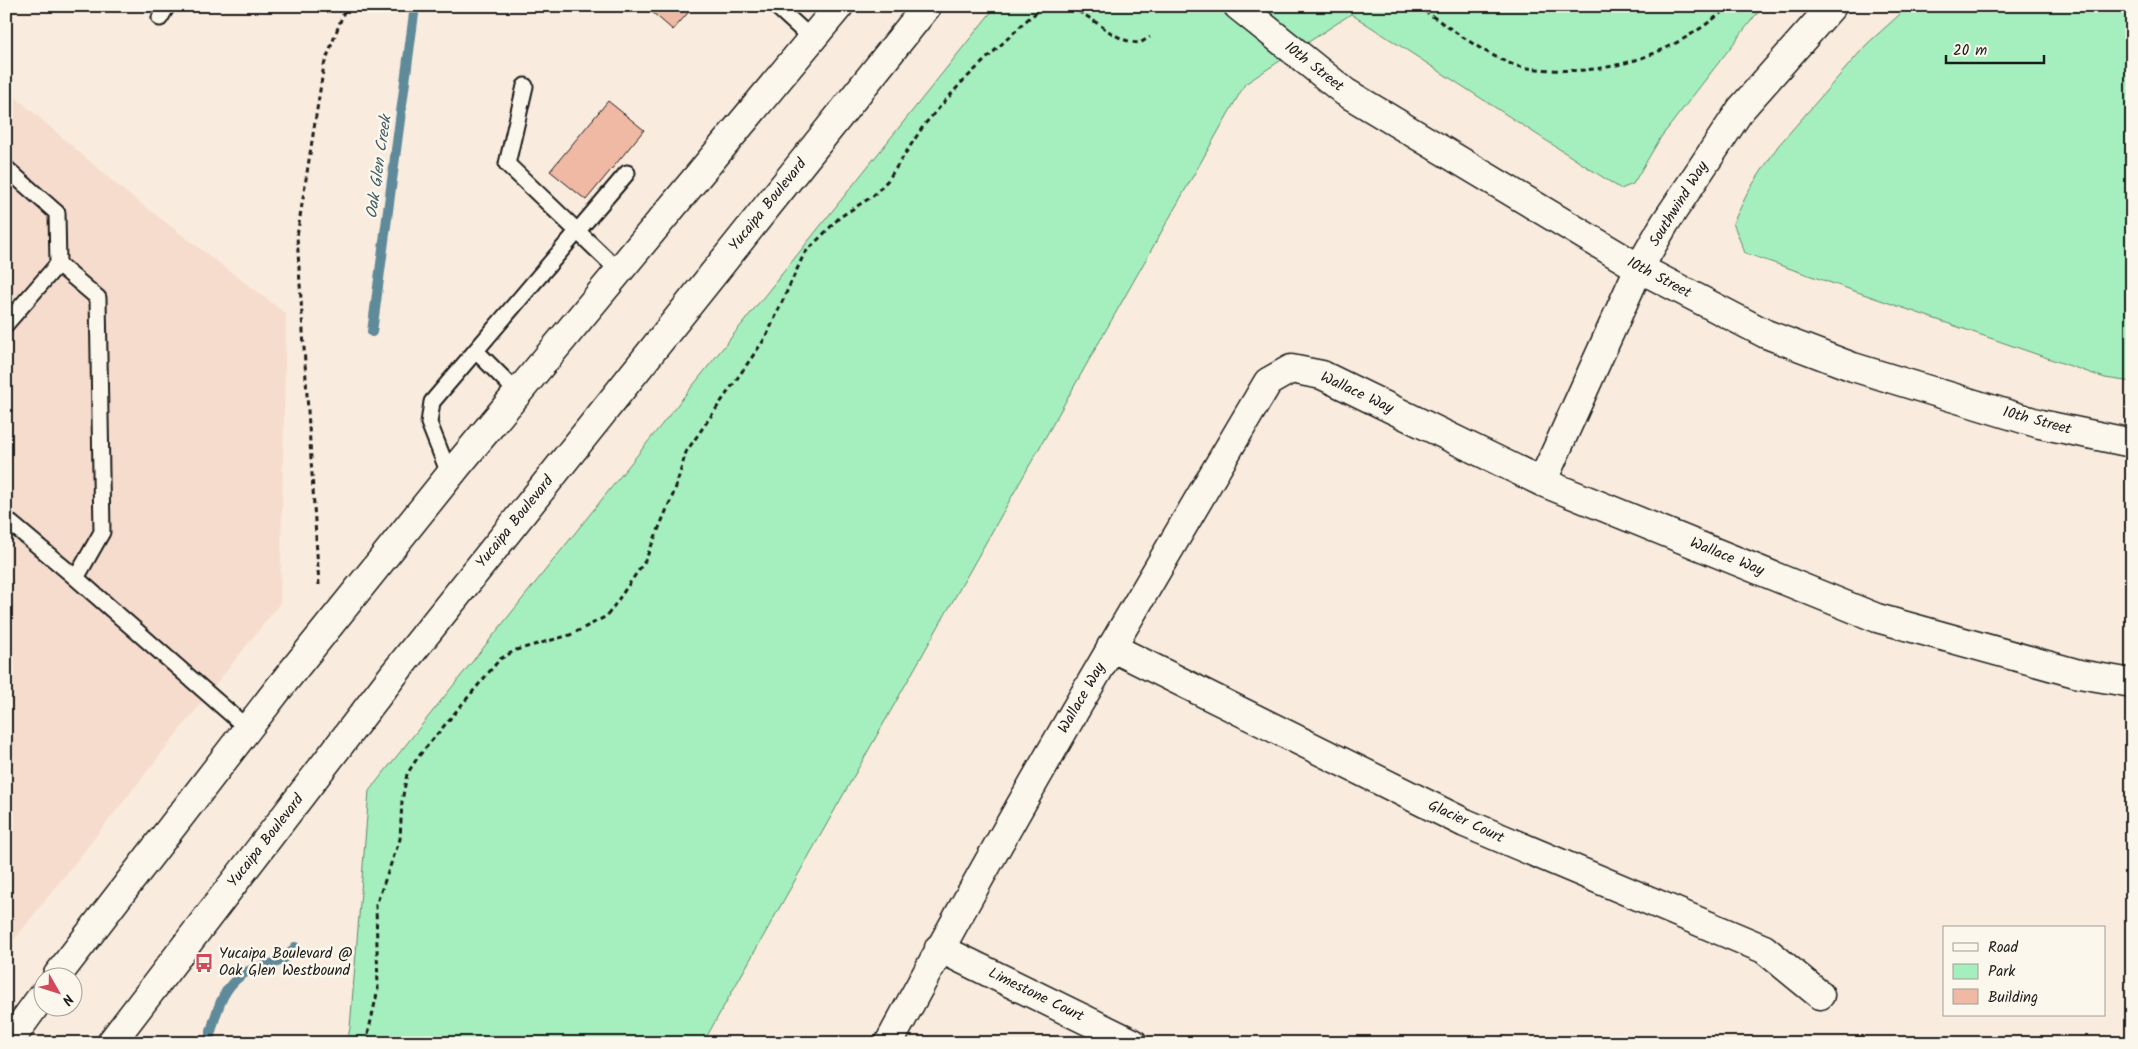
<svg xmlns="http://www.w3.org/2000/svg" width="2138" height="1049" font-family="Kalam,sans-serif">
<rect width="100%" height="100%" fill="#f9ebdd"/>
<filter id="ink" filterUnits="userSpaceOnUse"><feTurbulence type="fractalNoise" baseFrequency=".02" numOctaves="2"/><feDisplacementMap in="SourceGraphic" scale="10" xChannelSelector="R" yChannelSelector="G"/><feConvolveMatrix kernelMatrix="1 2 1 2 8 2 1 2 1" color-interpolation-filters="sRGB"/></filter>
<g filter="url(#ink)">
<path fill="#f6dccc" d="M 6,89 L 123,190 L 286,314 L 280,603 L 6,950 Z"/>
<path fill="#a5efbe" stroke="#60866d" d="M 996,6 L 1765,6 L 1754,17 L 1661,137 L 1633,184 L 1621,189 L 1351,14 L 1245,84 L 703,1043 L 347,1043 L 350,1028 L 369,791 Z
M 1909,6 L 2132,6 L 2132,382 L 2105,378 L 1745,253 L 1733,223 L 1749,190 L 1778,146 L 1867,44 Z"/>
<g fill="none" stroke-linecap="round" stroke-linejoin="round">
<path stroke="#5f8a99" stroke-width="10" d="M 372,332 L 415,6
M 208,1043 C 216,1013 222,979 256,968 C 278,960 279,967 295,947"/>
</g>
<path fill="#efb9a3" stroke="#1c1c1c" d="M 645,6 L 693,6 L 693,7 L 673,30 Z
M 608,101 L 644,130 L 586,200 L 550,171 Z"/>
<g fill="none" stroke-linecap="round" stroke-linejoin="round">
<g stroke="#1c1c1c" stroke-width="19">
<path id="lane" d="M 776,6 L 812,39
M 160,18 L 167,6
M 525,86 L 507,164 L 619,271
M 6,168 L 57,213 L 58,264
M 6,324 L 58,264 L 98,298 L 102,532 L 76,578 L 247,728
M 476,351 L 518,393
M 450,476 L 429,423 L 432,402 L 627,173
M 6,519 L 76,578"/>
</g>
<g stroke="#1c1c1c" stroke-width="31">
<path id="street" d="M 1542,482 L 1639,268 L 1665,223 L 1741,109 L 1832,6
M 1111,647 L 1465,823 L 1764,949 L 1820,995
M 939,948 L 1133,1043
M 889,1043 C 1009,819 1139,600 1268,382 L 1291,369 L 1322,375 L 1542,482 L 1877,618 L 2079,674 L 2132,683"/>
</g>
<g stroke="#1c1c1c" stroke-width="31">
<path id="secondary" d="M 1238,6 L 1345,92 L 1639,268 L 1766,334 L 1853,367 L 2040,424 L 2132,443
M 57,976 L 279,688 L 458,465 L 839,6
M 8,1043 L 42,996
M 111,1043 L 394,674 L 927,6"/>
</g>
<path stroke="#1c1c1c" stroke-width="3" stroke-dasharray="5 4" stroke-linecap="butt" d="M 1061,6 C 1091,10 1110,42 1140,43 L 1150,37
M 1417,6 C 1448,26 1480,52 1514,65 C 1526,69 1539,69 1552,70 C 1617,75 1681,49 1729,6
M 319,585 L 297,236 L 324,65 L 346,6
M 366,1043 L 378,989 L 376,905 L 400,839 L 402,801 L 407,774 L 418,757 L 500,659 L 516,650 L 570,635 L 607,616 L 645,561 L 675,490 L 686,452 L 766,337 L 804,254 L 840,217 L 873,196 L 888,180 L 924,125 L 962,82 L 1028,19 L 1037,12 L 1053,6"/>
<use href="#lane" stroke="#fbf7ec" stroke-width="15"/>
<use href="#street" stroke="#fbf7ec" stroke-width="28"/>
<use href="#secondary" stroke="#fbf7ec" stroke-width="28"/>
</g>
</g>
<defs>
<g id="bus-bare" transform="scale(1.5)"><path d="M-5-6H5V4H4V6H2V4H-2V6H-4V4H-5ZM-3.5-4V0h7V-4ZM-3.5 1.2v1.5H-2V1.2ZM2 1.2v1.5H3.5V1.2Z" fill="#d1495b" stroke="#fbf7ec" stroke-width="2.5" paint-order="stroke"/></g>
</defs>
<g fill-rule="evenodd">
<use href="#bus-bare" x="204" y="963"/>
</g>
<g text-anchor="middle" dominant-baseline="central" stroke-width="5" stroke-linejoin="round" paint-order="stroke">
<g font-size="15" fill="#1c1c1c" stroke="#fbf7ec">
<text transform="translate(1314 67) rotate(38)">10th Street</text>
<text transform="translate(1679 204) rotate(-58)">Southwind Way</text>
<text transform="translate(768 205) rotate(-51)">Yucaipa Boulevard</text>
<text transform="translate(1659 278) rotate(28)">10th Street</text>
<text transform="translate(1357 393) rotate(25)">Wallace Way</text>
<text transform="translate(2037 421) rotate(15)">10th Street</text>
<text transform="translate(515 522) rotate(-51)">Yucaipa Boulevard</text>
<text transform="translate(1727 557) rotate(22)">Wallace Way</text>
<text transform="translate(1082 698) rotate(-60)">Wallace Way</text>
<text transform="translate(1466 822) rotate(25)">Glacier Court</text>
<text transform="translate(266 841) rotate(-52)">Yucaipa Boulevard</text>
<text transform="translate(1036 995) rotate(26)">Limestone Court</text>
</g>
<g font-size="15" fill="#1c1c1c" stroke="#fbf7ec" text-anchor="start">
<text x="219" y="954">Yucaipa Boulevard @<tspan x="219" dy="17">Oak Glen Westbound</tspan></text>
</g>
<g font-size="16" font-style="italic" fill="#435c65" stroke="#fbf7ec">
<text transform="translate(379 167) rotate(-82)">Oak Glen Creek</text>
</g>
</g>
<rect width="2138" height="1049" fill="none" stroke="#fbf7ec" stroke-width="25"/>
<rect x="12" y="12" width="2113" height="1024" fill="none" stroke="#1c1c1c" stroke-width="2" filter="url(#ink)"/>
<rect x="1943" y="926" width="162" height="90" fill="#fbf7ec" stroke="#a29f99"/>
<rect x="1953" y="943" width="25" height="8" fill="#fbf7ec" stroke="#a29f99"/>
<text x="1988" y="952" font-size="15" fill="#1c1c1c">Road</text>
<rect x="1953" y="964" width="25" height="15" fill="#a5efbe" stroke="#a29f99"/>
<text x="1988" y="976" font-size="15" fill="#1c1c1c">Park</text>
<rect x="1953" y="989" width="25" height="15" fill="#efb9a3" stroke="#a29f99"/>
<text x="1988" y="1002" font-size="15" fill="#1c1c1c">Building</text>
<g transform="translate(58 992) rotate(129)"><circle r="24" fill="#fbf7ec" stroke="#a29f99"/>
<path d="M0-4L9 19L0 12L-9 19Z" fill="#d1495b"/>
<text y="-8" font-size="14" font-weight="bold" text-anchor="middle" fill="#1c1c1c">N</text>
</g>
<path d="M1946 55v8h98v-8" fill="none" stroke="#1c1c1c" stroke-width="2.5"/>
<text x="1953" y="55" font-size="15" fill="#1c1c1c" stroke="#fbf7ec" stroke-width="4" paint-order="stroke">20 m</text>
</svg>
